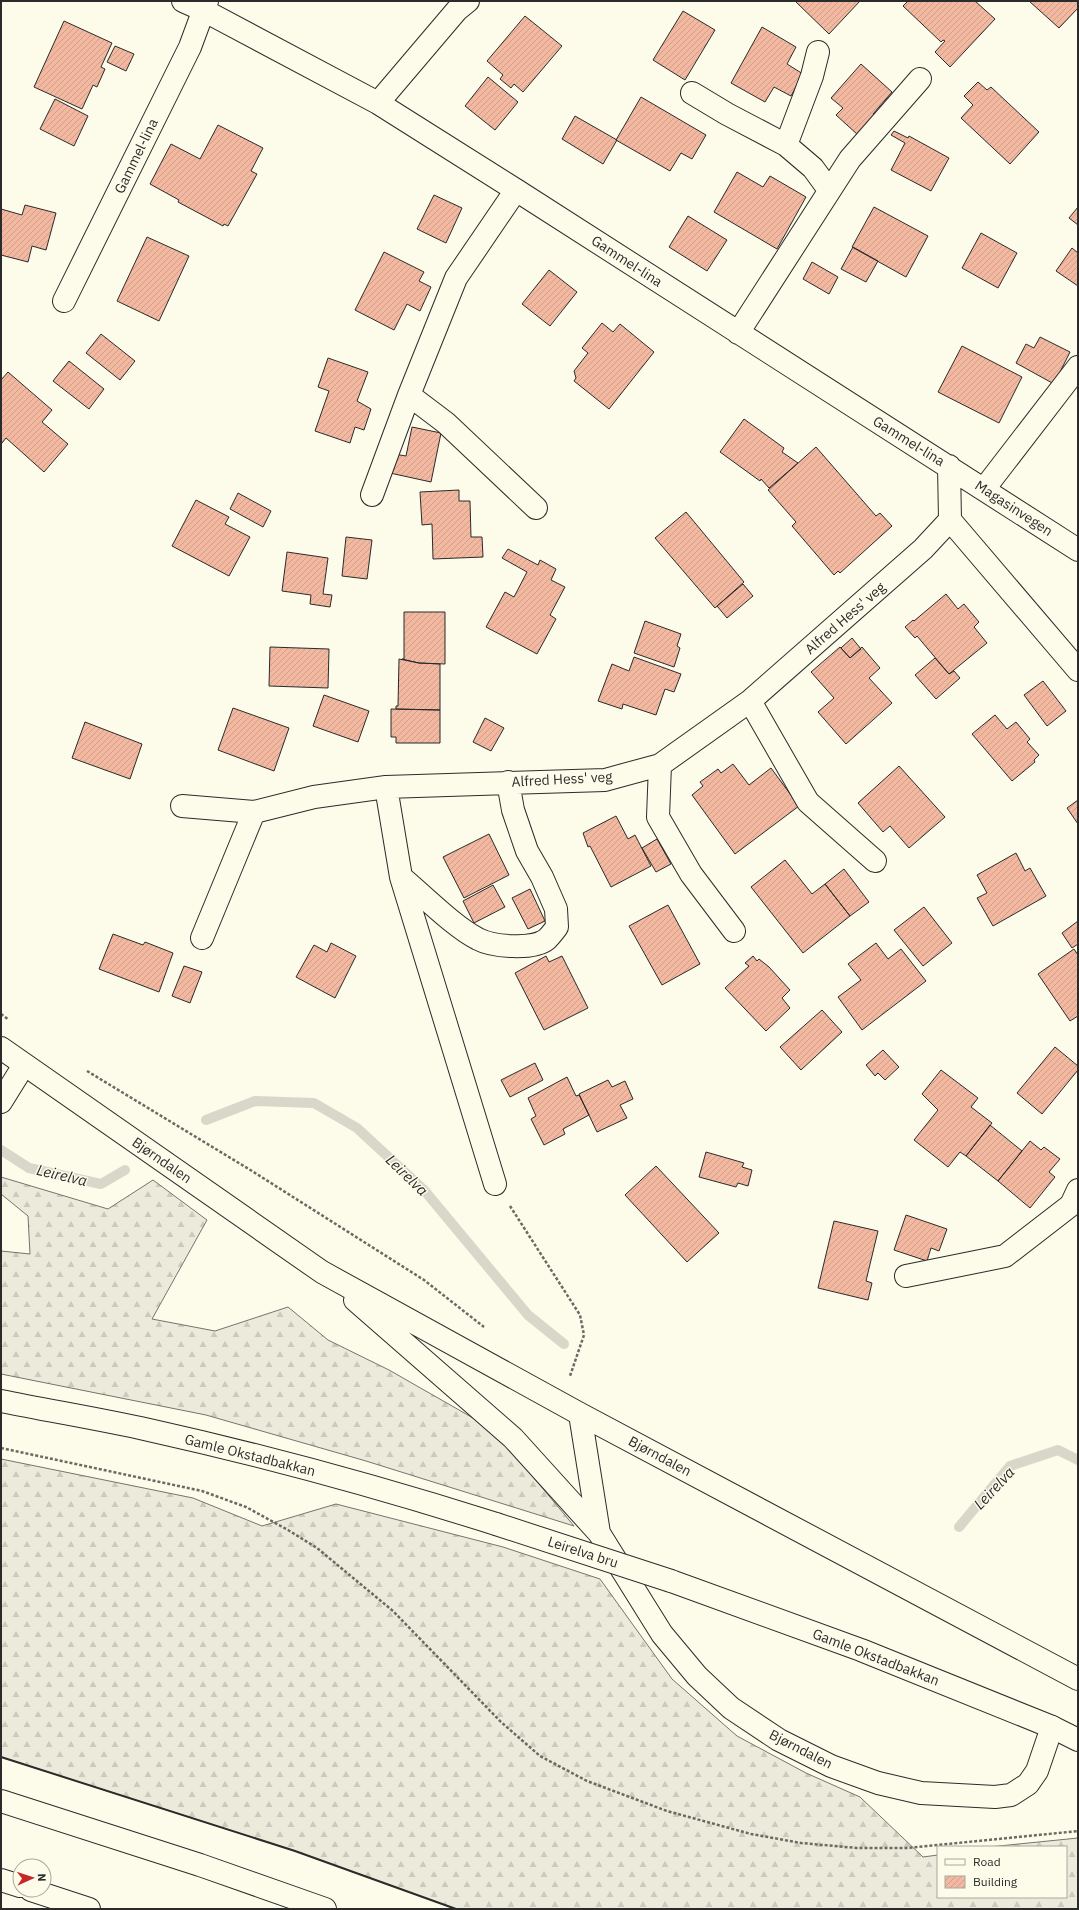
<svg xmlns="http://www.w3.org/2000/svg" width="1079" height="1910" font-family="'IBM Plex Sans',sans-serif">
<defs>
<pattern id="forest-firs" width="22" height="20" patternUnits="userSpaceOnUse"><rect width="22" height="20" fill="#ecebdb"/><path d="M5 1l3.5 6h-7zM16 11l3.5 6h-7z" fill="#cbcabc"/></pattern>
<pattern id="building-hatch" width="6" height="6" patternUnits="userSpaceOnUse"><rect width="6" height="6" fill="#f2b8a0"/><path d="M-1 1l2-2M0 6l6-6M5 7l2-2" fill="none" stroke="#d09e8a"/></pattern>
</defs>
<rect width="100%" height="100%" fill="#fdfbea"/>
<path fill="url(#forest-firs)" stroke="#74746e" d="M 1,1177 L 108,1209 L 153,1180 L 207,1220 L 152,1319 L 215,1331 L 288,1307 L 328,1340 L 389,1370 L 494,1430 L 574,1526 L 366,1461 L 206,1415 L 1,1374 L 1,1251 L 30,1254 L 28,1216 L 1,1194 Z
M 1,1459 L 193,1498 L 262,1526 L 336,1504 L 503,1547 L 600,1579 L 672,1679 L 737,1736 L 806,1773 L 860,1797 L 923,1857 L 938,1855 L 938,1897 L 1066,1897 L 1066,1847 L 989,1847 L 1078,1838 L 1078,1909 L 456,1909 L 295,1851 L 1,1757 Z"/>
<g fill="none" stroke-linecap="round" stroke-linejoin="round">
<path stroke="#d8d7c9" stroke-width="10" d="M 206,1120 L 255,1101 L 314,1103 L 357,1128 L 424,1190 L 528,1315 L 564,1344
M 1,1150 L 29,1168 L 101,1184 L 125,1170
M 959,1527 L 1010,1466 L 1058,1450 L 1078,1460"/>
</g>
<path fill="url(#building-hatch)" stroke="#2b2b2b" d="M 795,1 L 860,1 L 829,34 Z
M 908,1 L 975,1 L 995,19 L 950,67 L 935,52 L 945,41 L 943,40 L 941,42 L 903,6 Z
M 1029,1 L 1078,1 L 1078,8 L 1059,28 Z
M 683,11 L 715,30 L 685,80 L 653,60 Z
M 525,16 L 562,46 L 523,92 L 514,84 L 511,88 L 500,79 L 503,75 L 487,61 Z
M 64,21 L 112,43 L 101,67 L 105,69 L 97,87 L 93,85 L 82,109 L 34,87 Z
M 762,27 L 796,47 L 787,64 L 803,74 L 791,96 L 774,87 L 765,102 L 731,83 Z
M 115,46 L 134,54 L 126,71 L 107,62 Z
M 861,64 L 892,92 L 873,114 L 875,116 L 858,135 L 836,115 L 843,108 L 831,98 Z
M 488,77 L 518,102 L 495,130 L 465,106 Z
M 978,82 L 987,90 L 991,87 L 1039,132 L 1010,164 L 961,118 L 973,105 L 964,96 Z
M 641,97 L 706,135 L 692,159 L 681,153 L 670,171 L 616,140 Z
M 55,99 L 88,116 L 74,146 L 40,129 Z
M 575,116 L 617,140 L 603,164 L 562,139 Z
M 218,125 L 263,148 L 251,171 L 257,174 L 228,226 L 224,224 L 223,226 L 178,202 L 179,200 L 150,184 L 171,144 L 200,159 Z
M 894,131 L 908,138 L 909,136 L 949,158 L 931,191 L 891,170 L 905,143 L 891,135 Z
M 737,172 L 763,187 L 770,176 L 806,197 L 777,249 L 714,212 Z
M 434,195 L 462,208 L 446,243 L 417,229 Z
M 25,205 L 56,213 L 46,250 L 32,246 L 28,262 L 1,255 L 1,209 L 22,215 Z
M 874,207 L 928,236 L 906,277 L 852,247 Z
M 1078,207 L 1078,225 L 1069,218 Z
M 688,216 L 727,240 L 707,271 L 669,247 Z
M 981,233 L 1017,253 L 998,288 L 962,268 Z
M 147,237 L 189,256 L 159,321 L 117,301 Z
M 853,247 L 878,261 L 866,282 L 841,269 Z
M 1072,248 L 1078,253 L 1078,286 L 1056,271 Z
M 384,252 L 424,272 L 419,281 L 431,287 L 420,311 L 407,304 L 394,330 L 355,310 Z
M 812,262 L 838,277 L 829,294 L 803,279 Z
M 549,270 L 577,292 L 550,326 L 522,304 Z
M 602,323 L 613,332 L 620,324 L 654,352 L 609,409 L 574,381 L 576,378 L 574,371 L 588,353 L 582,348 Z
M 101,334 L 135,361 L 120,380 L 86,353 Z
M 1040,337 L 1070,352 L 1054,384 L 1016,363 L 1026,344 L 1034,348 Z
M 962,346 L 1022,377 L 999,423 L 938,392 Z
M 328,358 L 368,372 L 357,401 L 371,409 L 364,430 L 355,427 L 350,443 L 315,431 L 329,391 L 318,387 Z
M 69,361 L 104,389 L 89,409 L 53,381 Z
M 8,372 L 52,410 L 42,422 L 68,444 L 44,472 L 6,438 L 2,443 L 1,442 L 1,380 Z
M 744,419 L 784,448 L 782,452 L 798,463 L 769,488 L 761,479 L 760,481 L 720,452 Z
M 412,427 L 441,433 L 431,482 L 390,473 L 394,454 L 406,456 Z
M 816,447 L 876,516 L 880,513 L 892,526 L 840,573 L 838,571 L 834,575 L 792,526 L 796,522 L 768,490 Z
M 459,490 L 459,501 L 470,501 L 471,537 L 482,537 L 483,557 L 433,559 L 432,524 L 422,525 L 420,492 Z
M 238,493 L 271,511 L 263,527 L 230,509 Z
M 196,500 L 229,517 L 225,524 L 250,537 L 229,576 L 172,546 Z
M 686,512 L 744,582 L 715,608 L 655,538 Z
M 346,537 L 372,540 L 367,579 L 342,576 Z
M 508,549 L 538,565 L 540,560 L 556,569 L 551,580 L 565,587 L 550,615 L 556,619 L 537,654 L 486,627 L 505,592 L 514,597 L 527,572 L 502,558 Z
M 287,552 L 328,558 L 323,594 L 332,595 L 330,607 L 310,604 L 311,595 L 282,591 Z
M 743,584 L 753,596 L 727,618 L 717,606 Z
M 946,594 L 958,609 L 964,604 L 979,622 L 974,627 L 987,643 L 949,674 L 917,636 L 915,638 L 905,627 L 913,620 L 914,621 Z
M 404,612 L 445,612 L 445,664 L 419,663 L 402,659 L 404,659 Z
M 645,621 L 681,634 L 677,646 L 680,648 L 674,667 L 634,653 Z
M 852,638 L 861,649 L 850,658 L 841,648 Z
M 270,647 L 329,649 L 328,688 L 269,686 Z
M 840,647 L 850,658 L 862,647 L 880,668 L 869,678 L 892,703 L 846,744 L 818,712 L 834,698 L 811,672 Z
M 634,657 L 681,674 L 674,692 L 665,689 L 656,715 L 623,704 L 622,709 L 598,701 L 612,664 L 629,671 Z
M 935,658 L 949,674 L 954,671 L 960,678 L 936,699 L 915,675 Z
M 399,659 L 419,663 L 440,664 L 440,710 L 396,709 L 396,706 L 398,706 Z
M 1043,681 L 1066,711 L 1047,726 L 1024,695 Z
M 324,695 L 369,711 L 358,742 L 313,726 Z
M 233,708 L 289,728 L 274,771 L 218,750 Z
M 391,709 L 440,710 L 440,743 L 396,743 L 396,737 L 391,737 Z
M 995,715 L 1007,729 L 1016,722 L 1030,739 L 1027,742 L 1039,755 L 1034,760 L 1035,762 L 1012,781 L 972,734 Z
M 485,718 L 504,728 L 491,751 L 473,742 Z
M 85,722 L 142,744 L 130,779 L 72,758 Z
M 733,764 L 749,785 L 771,768 L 799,806 L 735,854 L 692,795 L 703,786 L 700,782 L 718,769 L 721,773 Z
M 899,766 L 945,817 L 909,848 L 890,826 L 883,832 L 858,803 Z
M 1078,800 L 1078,824 L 1067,808 Z
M 616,816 L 628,839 L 635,835 L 651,866 L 611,887 L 590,846 L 588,847 L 583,833 Z
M 489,834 L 509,875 L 464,898 L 443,857 Z
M 657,839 L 671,864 L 656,872 L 642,848 Z
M 1016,853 L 1025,871 L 1030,868 L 1046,896 L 993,926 L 977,898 L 987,893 L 977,875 Z
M 785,860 L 812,894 L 825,884 L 850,916 L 803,953 L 751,887 Z
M 844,869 L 869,902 L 850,916 L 825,884 Z
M 493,885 L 505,907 L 474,923 L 463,901 Z
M 530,889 L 545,921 L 528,929 L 512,898 Z
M 668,905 L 700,964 L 662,985 L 629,926 Z
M 924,907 L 952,943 L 923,966 L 894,930 Z
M 1078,921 L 1078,944 L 1072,948 L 1062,933 Z
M 113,934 L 143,945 L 145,942 L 173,953 L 159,992 L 99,969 Z
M 331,943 L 356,956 L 335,998 L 296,977 L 314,945 L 327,952 Z
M 876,943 L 888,959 L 901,949 L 926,981 L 862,1030 L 838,997 L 861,980 L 848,964 Z
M 1074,949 L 1078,955 L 1078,1016 L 1070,1021 L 1038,974 Z
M 546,956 L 549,962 L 562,956 L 588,1008 L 544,1030 L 515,973 Z
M 753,956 L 757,961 L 759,959 L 769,967 L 790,990 L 782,998 L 790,1008 L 766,1031 L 725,988 L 749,966 L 745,963 Z
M 184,966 L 202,972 L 190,1003 L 172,996 Z
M 822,1010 L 842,1032 L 801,1070 L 780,1047 Z
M 1055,1047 L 1078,1066 L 1078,1070 L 1042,1114 L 1017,1093 Z
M 883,1050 L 899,1067 L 885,1080 L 878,1073 L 875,1076 L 866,1065 Z
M 535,1063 L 543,1080 L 510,1097 L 501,1080 Z
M 941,1070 L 978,1098 L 971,1107 L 992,1123 L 966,1156 L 960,1152 L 948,1167 L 914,1140 L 938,1110 L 922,1094 Z
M 567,1077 L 576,1096 L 579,1095 L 589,1115 L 563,1129 L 565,1134 L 544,1145 L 531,1119 L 536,1116 L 528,1098 Z
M 608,1080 L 612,1087 L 625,1081 L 633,1099 L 620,1105 L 627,1118 L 597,1132 L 579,1094 Z
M 990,1125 L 1022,1151 L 998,1181 L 966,1156 Z
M 1030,1141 L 1041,1150 L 1044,1147 L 1060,1159 L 1049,1172 L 1055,1177 L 1030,1208 L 998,1181 Z
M 706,1152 L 744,1163 L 742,1167 L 752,1170 L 748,1186 L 738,1183 L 736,1187 L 699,1177 Z
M 656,1166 L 719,1233 L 687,1262 L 625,1195 Z
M 906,1215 L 947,1229 L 939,1251 L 931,1248 L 927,1261 L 894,1250 Z
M 834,1221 L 878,1231 L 866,1281 L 872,1283 L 868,1300 L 818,1288 Z"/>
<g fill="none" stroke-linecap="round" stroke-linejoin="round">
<g stroke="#2b2b2b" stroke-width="24">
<path id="minor" d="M 183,1 L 203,10 L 378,103 L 516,190 L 1078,550
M 692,93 L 727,114 L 786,145 L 813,168 L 829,190
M 378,103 L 457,10 L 468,1
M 786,145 L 812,76 L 818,52
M 64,301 L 190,47 L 207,1
M 738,333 L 850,159 L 920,79
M 409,395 L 446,423 L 536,508
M 949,466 L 950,520 L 1078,670
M 984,489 L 1078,367
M 372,495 L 409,395 L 456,278 L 516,190
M 750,701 L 808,802 L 875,861
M 660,765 L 658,817 L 691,874 L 734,931
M 386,787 L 401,877 L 495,1184
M 182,806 L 254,812 L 314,797 L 386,787 L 605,780 L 660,765 L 750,701 L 923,549 L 950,520
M 401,877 C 423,895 454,927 478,939 C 493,947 534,950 547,939 C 550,936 554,931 557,927 L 556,909 L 542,877 L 527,851 L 513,810 L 508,782
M 202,938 L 254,812
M 1,1102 L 24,1065
M 906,1276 L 1005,1256 L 1071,1205 L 1078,1190"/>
</g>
<g stroke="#2b2b2b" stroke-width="24">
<path id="major" d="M 1,1048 L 322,1272 L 580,1414 L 1078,1679
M 355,1300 L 513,1438 L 599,1533 L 662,1634 L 697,1676 L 731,1708 L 779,1740 L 831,1766 L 878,1783 L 921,1793 L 995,1797 L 1011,1795 L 1028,1784 L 1037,1771 L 1052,1727
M 580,1414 L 599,1533"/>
</g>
<g stroke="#2b2b2b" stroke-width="24">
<path id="highway" d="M 1,1401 C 50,1411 100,1419 149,1430 C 266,1456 382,1488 496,1524
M 671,1581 L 861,1650 L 1052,1727 L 1078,1740
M 1,1801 L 200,1865 L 325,1909
M 1,1880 L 20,1886
M 31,1890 L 89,1909"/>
</g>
<path stroke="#6a6964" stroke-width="2.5" stroke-dasharray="3 2" stroke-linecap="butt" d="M 1,1014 L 9,1020
M 87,1071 L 252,1171 L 424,1280 L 484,1327
M 510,1206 L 580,1315 L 584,1335 L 570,1376
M 1,1448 L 202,1491 L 246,1507 L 288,1530 L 317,1548 L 393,1611 L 501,1722 L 540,1756 L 587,1781 L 667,1811 L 751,1834 L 801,1843 L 857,1848 L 908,1848 L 1078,1831"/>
<use href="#minor" stroke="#fdfbea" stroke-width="22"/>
<use href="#major" stroke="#fdfbea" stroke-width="22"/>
<use href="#highway" stroke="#fdfbea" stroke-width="22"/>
<g stroke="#2b2b2b" stroke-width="24" stroke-linecap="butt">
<path id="highway-bridge" d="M 496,1524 L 671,1581"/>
</g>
<use href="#highway-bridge" stroke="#fdfbea" stroke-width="22"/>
<path stroke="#2b2b2b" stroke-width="2" d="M 1,1757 L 295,1851 L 456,1909"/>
</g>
<g text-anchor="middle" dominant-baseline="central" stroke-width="3" stroke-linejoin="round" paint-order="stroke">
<g font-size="14" fill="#2b2b2b" stroke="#fdfbea">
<text transform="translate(136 156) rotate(-64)">Gammel-lina</text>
<text transform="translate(627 261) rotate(33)">Gammel-lina</text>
<text transform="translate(909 441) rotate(32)">Gammel-lina</text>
<text transform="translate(1014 508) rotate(33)">Magasinvegen</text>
<text transform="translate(845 618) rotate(-41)">Alfred Hess' veg</text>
<text transform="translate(562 779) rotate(-3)">Alfred Hess' veg</text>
<text transform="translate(162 1160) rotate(35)">Bjørndalen</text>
<text transform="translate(250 1455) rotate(14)">Gamle Okstadbakkan</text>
<text transform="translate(660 1456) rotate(28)">Bjørndalen</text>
<text transform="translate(583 1552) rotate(18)">Leirelva bru</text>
<text transform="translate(876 1657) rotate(21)">Gamle Okstadbakkan</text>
<text transform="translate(801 1749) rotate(27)">Bjørndalen</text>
</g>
<g font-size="15" font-style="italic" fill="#2b2b2b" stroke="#fdfbea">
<text transform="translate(62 1175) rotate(13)">Leirelva</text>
<text transform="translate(407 1175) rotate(44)">Leirelva</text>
<text transform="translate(994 1488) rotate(-47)">Leirelva</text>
</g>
</g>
<rect width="1079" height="1910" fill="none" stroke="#2b2b2b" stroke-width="4"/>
<rect x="937" y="1846" width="130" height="52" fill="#fdfbea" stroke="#a9a89e"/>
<rect x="945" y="1859" width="20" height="6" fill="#fdfbea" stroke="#a9a89e"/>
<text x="973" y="1866" font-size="12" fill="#2b2b2b">Road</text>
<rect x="945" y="1876" width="20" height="12" fill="url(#building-hatch)" stroke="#a9a89e"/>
<text x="973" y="1886" font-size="12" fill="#2b2b2b">Building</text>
<g transform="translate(32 1878) rotate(87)"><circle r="19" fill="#fdfbea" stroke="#a9a89e"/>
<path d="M0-3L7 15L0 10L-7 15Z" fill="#c62828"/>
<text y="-6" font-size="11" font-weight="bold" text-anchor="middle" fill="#2b2b2b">N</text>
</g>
</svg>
